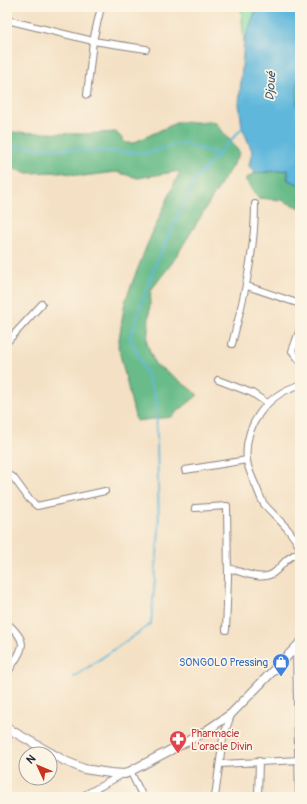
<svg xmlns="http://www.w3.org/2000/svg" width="307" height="804" font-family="Pangolin,sans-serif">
<rect width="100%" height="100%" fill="#fcf5e5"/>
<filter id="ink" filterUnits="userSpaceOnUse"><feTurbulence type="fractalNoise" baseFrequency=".025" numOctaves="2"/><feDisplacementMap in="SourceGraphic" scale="8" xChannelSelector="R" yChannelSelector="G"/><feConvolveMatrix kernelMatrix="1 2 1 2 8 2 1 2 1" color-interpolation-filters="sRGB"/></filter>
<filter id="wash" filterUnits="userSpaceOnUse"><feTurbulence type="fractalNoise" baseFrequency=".012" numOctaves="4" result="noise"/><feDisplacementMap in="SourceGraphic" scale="16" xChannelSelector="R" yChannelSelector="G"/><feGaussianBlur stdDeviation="0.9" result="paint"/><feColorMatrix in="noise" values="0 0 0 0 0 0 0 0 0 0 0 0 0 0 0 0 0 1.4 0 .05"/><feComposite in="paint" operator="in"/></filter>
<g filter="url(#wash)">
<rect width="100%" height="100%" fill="#f4e1c5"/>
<path fill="#82dda3" stroke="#52806f" d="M 241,7 L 257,7 L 244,42 Z
M 300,62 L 300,118 C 296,100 295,80 300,62 Z"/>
<path fill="#69bc89" stroke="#466f62" d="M 178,122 L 215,122 L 240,153 L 172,263 L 151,290 L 147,344 L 155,364 L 176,378 L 198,395 L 171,417 L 136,421 L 118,346 L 125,301 L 147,245 L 180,171 L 138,178 L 116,172 L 83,176 L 59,172 L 28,173 L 7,167 L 7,132 L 83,134 L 116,132 L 126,143 L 133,143 Z
M 288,170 L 288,180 L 300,185 L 300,208 L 281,200 L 258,198 L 245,179 L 255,173 Z"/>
<path fill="#5eb7dc" stroke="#406c8c" d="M 257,7 L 300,7 L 300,62 L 298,69 L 297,102 L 300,118 L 300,185 L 288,180 L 288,170 L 255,173 L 249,166 L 252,151 L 242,127 L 239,104 L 244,42 Z"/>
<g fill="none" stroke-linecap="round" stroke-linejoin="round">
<path stroke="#5eb7dc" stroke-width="2" d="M 7,146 L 146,153 L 182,143 L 219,154
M 74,677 L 151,624 L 159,531 L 156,397 L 130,337 L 156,263 L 194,181 L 243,127"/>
</g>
</g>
<g filter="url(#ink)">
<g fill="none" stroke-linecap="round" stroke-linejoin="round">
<g stroke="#8b8280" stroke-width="8">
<path id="minor" d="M 7,20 L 93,41 L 146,49
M 87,95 L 93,41 L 101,7
M 247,286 L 300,304
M 300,329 L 292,351 L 300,361
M 7,342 L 42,304
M 232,344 C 244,297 255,252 255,204
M 218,380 L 252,393 L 267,403
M 300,385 C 267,394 243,426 247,461 C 248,469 252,477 255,484 C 258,490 260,498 264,504 C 277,519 291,529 300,548
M 185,470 L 247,460
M 7,475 L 13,477 L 29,499 L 37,506 L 105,491
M 195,508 L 227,506 L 228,578 L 226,630
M 228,568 C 242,572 264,583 276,571 C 286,561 286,558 300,552
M 7,623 C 32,645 21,649 7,674
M 296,647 L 299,797
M 220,764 L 300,760
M 130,771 L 143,797
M 81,797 L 123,774
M 215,797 L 223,738 L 231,715
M 258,797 L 259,761"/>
</g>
<g stroke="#8b8280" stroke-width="10">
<path id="tertiary" d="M 7,728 L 65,761 L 84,769 L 110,773 L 125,774 L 203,733 L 231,714 L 300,643"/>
</g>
<use href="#minor" stroke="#fff" stroke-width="6"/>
<use href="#tertiary" stroke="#fff" stroke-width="8"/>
</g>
</g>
<defs>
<g id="shop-pin" transform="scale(0.9)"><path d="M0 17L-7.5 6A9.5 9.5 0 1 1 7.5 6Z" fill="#3f7fe0" stroke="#fcf5e5"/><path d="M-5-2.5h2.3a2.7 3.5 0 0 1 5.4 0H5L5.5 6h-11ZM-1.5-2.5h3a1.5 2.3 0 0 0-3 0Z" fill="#fff"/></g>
<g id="pharmacy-pin" transform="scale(0.9)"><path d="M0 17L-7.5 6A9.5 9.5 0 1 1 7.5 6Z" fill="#e0444e" stroke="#fcf5e5"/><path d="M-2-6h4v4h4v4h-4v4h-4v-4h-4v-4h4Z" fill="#fff"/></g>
</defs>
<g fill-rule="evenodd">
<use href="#shop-pin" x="281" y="662"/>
<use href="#pharmacy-pin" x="178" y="739"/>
</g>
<g text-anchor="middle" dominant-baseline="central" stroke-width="3.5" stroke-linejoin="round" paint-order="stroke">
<g font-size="11" fill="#366cbe" stroke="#fcf5e5" text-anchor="end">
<text x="268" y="662">SONGOLO Pressing</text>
</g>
<g font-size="11" fill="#be3a42" stroke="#fcf5e5" text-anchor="start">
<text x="191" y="733">Pharmacie<tspan x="191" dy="13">L'oracle Divin</tspan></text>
</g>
<g font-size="12" font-style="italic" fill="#375673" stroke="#fcf5e5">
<text transform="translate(271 86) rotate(-86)">Djoué</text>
</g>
</g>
<rect width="307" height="804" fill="none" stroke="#fcf5e5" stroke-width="24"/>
<g transform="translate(38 766) rotate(314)"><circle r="19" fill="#fcf5e5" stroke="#a5a1a1"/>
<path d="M0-3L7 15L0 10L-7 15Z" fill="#c8321e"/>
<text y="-6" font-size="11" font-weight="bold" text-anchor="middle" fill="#22223b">N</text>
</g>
</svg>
